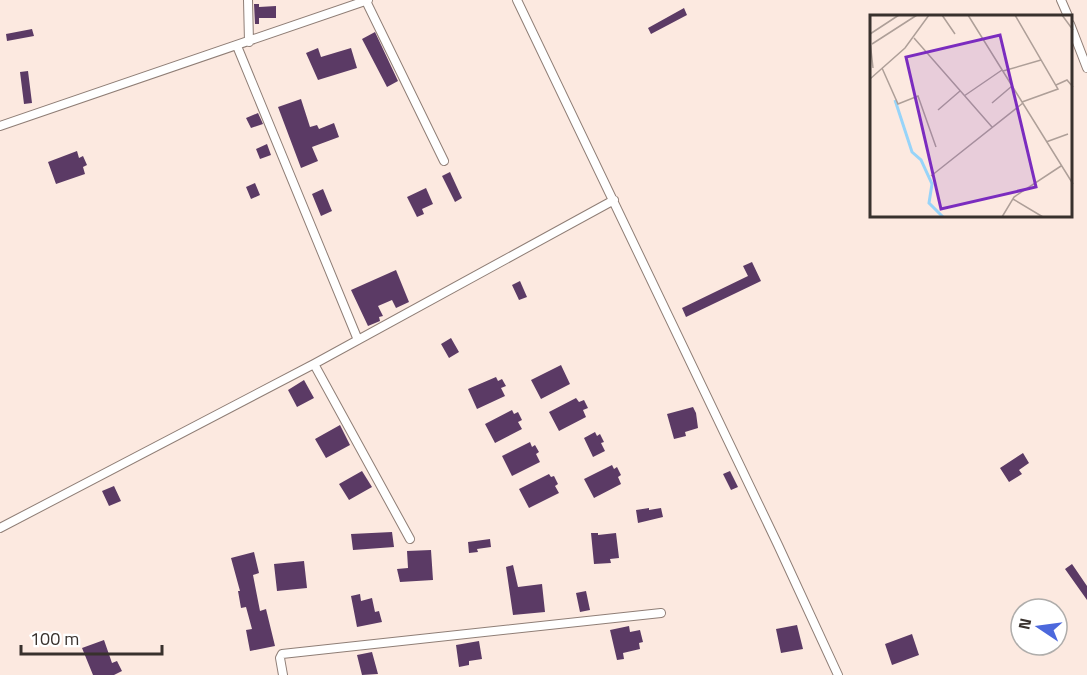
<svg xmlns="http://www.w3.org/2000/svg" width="1087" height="675" font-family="'Titillium Web',sans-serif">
<rect width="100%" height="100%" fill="#fce9e0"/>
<path fill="#5b3a65" d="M 254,4 L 259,4 L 259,7 L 276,6 L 276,18 L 259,18 L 259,24 L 255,24 Z
M 684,8 L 687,15 L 651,34 L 648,28 Z
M 32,29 L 34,36 L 7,41 L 6,34 Z
M 375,32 L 398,81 L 387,87 L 362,39 Z
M 318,48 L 321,57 L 351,48 L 357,68 L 318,80 L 306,53 Z
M 28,71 L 32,103 L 24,104 L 20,72 Z
M 301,99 L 310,127 L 317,125 L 319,129 L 334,123 L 339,137 L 312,147 L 318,161 L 301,168 L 278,107 Z
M 258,113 L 263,124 L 251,128 L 246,118 Z
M 267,144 L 271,155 L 260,159 L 256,149 Z
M 77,151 L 79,158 L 83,156 L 87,165 L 83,167 L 85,174 L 56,184 L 48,162 Z
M 450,172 L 462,198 L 455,202 L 442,176 Z
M 255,183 L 260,195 L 251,199 L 246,187 Z
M 426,188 L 433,204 L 422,209 L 424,214 L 417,217 L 407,197 Z
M 323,189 L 332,211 L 321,216 L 312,194 Z
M 752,262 L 761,281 L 686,317 L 682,308 L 748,276 L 743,266 Z
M 396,270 L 409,302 L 396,308 L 392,300 L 378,306 L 383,316 L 379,317 L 380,321 L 368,326 L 351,290 Z
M 520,281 L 527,297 L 519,300 L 512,285 Z
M 451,338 L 459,352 L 449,358 L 441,344 Z
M 561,365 L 570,384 L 541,399 L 531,380 Z
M 496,377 L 498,381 L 502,379 L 506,386 L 501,388 L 505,396 L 477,409 L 468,389 Z
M 304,380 L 314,398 L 297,407 L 288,390 Z
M 576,398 L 579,402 L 584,400 L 588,408 L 583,410 L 586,417 L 559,431 L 549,412 Z
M 693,407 L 696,413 L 698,428 L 685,432 L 686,436 L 674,439 L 667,414 Z
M 512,410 L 514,414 L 518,412 L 522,420 L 518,422 L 522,429 L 495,443 L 485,424 Z
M 340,425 L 350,445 L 326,458 L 315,439 Z
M 595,432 L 597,436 L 600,434 L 604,442 L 601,443 L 605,451 L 593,457 L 584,438 Z
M 530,442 L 532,447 L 535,445 L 539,452 L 536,454 L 540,462 L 512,476 L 502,456 Z
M 1023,453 L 1029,463 L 1019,470 L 1022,474 L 1009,482 L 1000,468 Z
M 612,465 L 614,469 L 617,467 L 621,475 L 618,477 L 621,484 L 594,498 L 584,479 Z
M 362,471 L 372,487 L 349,500 L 339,484 Z
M 730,471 L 738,487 L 731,490 L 723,474 Z
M 549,474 L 551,477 L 554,476 L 558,484 L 555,486 L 559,493 L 529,508 L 519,489 Z
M 114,486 L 121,501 L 109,506 L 102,491 Z
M 649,508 L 649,510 L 661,508 L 663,517 L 638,523 L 636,510 Z
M 392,532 L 394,547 L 353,550 L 351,534 Z
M 591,533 L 598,533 L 598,535 L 616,533 L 619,558 L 610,559 L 611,563 L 594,564 Z
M 490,539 L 491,547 L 477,549 L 478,552 L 469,553 L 468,542 Z
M 431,550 L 433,580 L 400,582 L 397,569 L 408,568 L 407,551 Z
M 254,552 L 259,573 L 253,575 L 260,611 L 266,609 L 275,646 L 250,651 L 246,630 L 252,629 L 246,607 L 241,608 L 238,591 L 240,591 L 231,558 Z
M 304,561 L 307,588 L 277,591 L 274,564 Z
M 1072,564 L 1087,586 L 1087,600 L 1065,569 Z
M 513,565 L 518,587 L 542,584 L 545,612 L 513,615 L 506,567 Z
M 586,591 L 590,610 L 580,612 L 576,593 Z
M 360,594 L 361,601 L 372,598 L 375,612 L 379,611 L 382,622 L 357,627 L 351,596 Z
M 797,625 L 803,649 L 781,653 L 776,629 Z
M 629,626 L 630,632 L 640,630 L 643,642 L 639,643 L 640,649 L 623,653 L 624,659 L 617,660 L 610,630 Z
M 912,634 L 919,655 L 892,665 L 885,644 Z
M 104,640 L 112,663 L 117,661 L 122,671 L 114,675 L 93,675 L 82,648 Z
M 479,641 L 482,659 L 469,661 L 469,665 L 459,667 L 456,645 Z
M 372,652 L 378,674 L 362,675 L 357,655 Z"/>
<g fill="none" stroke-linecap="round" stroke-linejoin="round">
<g stroke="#8f7e76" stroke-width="10">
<path id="minor" d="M 248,0 L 249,42
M 517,0 L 778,545 L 838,675
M 1061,0 L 1068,16
M 366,1 L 444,161
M 1070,24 L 1087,68
M 237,46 L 358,340
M 0,126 L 368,0
M 314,364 L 410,539
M 0,528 L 314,364 L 614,200
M 283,675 L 280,658 L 282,654 L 661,613"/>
</g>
<use href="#minor" stroke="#fff" stroke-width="8"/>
</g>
<g transform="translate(870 15)">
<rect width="202" height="202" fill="#fce9e0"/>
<path fill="none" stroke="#97d4f9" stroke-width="3" d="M 25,85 L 42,137 L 51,145 L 62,169 L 59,188 L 73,202"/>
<path fill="none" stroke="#ae9f98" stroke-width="1.5" d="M 72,0 L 85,19M 98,0 L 203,169M 145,0 L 188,74 L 152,87M 192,0 L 203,15M 0,19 L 29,0M 44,23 L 122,112M 0,26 L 3,53M 2,29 L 47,0M 12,53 L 28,89 L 48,81 L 66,132M 133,56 L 171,45M 0,64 L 35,33 L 59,0M 186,70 L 197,65 L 203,72M 94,81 L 132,55M 122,88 L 142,71M 68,95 L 90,76M 176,127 L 198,119M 61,161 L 153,88M 143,184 L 173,202M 132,202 L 144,182 L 191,151"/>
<path fill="#7b2cbf" fill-opacity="0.15" stroke="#7b2cbf" stroke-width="3" d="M 130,20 L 166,172 L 71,194 L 36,42 Z"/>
<rect width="202" height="202" fill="none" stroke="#38312d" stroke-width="3"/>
</g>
<g transform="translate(1039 627) rotate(283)"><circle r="28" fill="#ffffff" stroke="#afadab" stroke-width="1.5"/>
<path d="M0-4.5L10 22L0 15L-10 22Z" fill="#4c68dc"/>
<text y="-9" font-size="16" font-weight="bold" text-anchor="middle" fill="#38312d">N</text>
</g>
<path d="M21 645v9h141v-9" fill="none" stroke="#38312d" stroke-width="3"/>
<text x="30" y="645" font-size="18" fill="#38312d" stroke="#ffffff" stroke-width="4.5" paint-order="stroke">100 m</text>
</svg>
